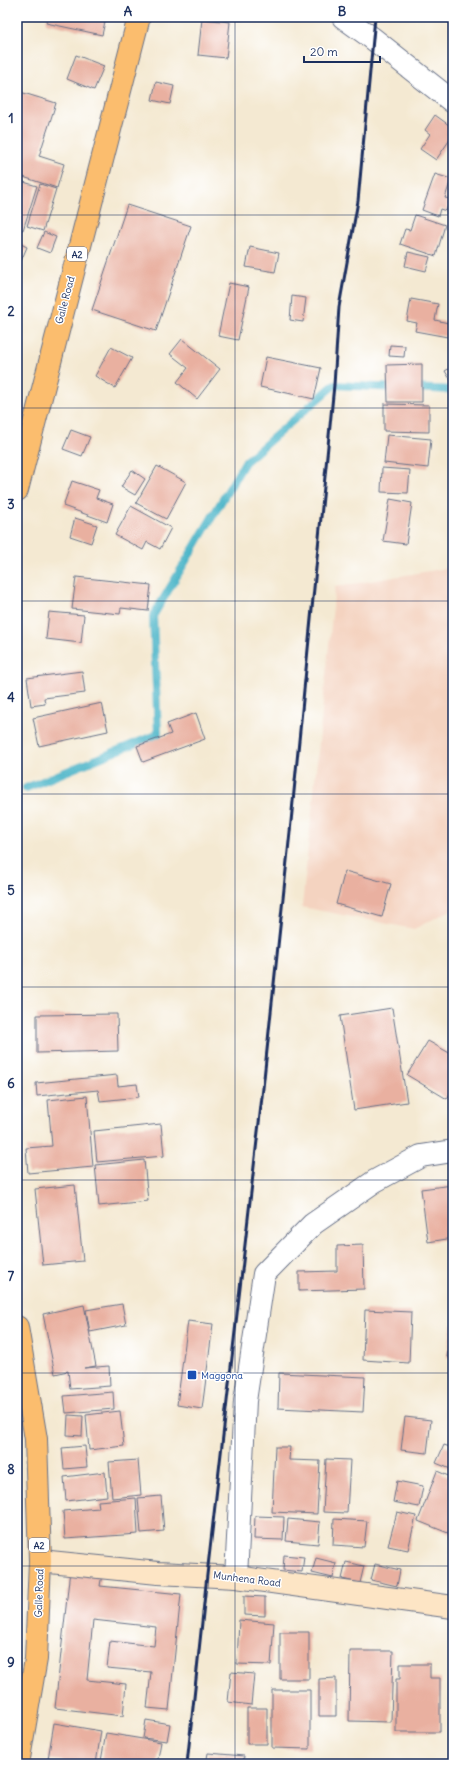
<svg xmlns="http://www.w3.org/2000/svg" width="470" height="1781" font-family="Delius,sans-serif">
<rect width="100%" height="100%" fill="#fff"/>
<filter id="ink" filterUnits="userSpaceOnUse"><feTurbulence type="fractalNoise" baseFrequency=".025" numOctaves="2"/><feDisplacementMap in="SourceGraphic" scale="8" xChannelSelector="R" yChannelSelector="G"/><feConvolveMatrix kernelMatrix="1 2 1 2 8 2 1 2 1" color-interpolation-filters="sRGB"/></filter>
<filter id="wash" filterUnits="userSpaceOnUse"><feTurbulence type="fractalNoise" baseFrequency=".012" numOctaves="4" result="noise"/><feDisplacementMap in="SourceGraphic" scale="16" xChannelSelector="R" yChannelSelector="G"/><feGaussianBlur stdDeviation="0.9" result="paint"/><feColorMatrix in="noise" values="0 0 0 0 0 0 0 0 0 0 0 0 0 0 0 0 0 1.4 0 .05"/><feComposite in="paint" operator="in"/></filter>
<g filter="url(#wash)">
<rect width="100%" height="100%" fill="#f4e9d2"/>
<path fill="#f4d3c0" d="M 453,567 L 453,909 L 414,929 L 302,907 L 335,587 Z"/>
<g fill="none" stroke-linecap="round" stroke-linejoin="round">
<path stroke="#4ab4c7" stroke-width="8" d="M 412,388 L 453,390
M 26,788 L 158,734 L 153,616 L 245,462 L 334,385 L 398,388"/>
</g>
<g id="blocks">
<path fill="#e9b0a0" d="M 47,17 L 106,17 L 102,35 L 46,23 Z
M 202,19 L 230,22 L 226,58 L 198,55 Z
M 76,55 L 104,66 L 94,90 L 67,79 Z
M 156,82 L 174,86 L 170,104 L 152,100 Z
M 17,91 L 56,103 L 39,156 L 64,164 L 57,188 L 17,175 Z
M 435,115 L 453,128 L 453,135 L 436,160 L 420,149 L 430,134 L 425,130 Z
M 435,174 L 451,179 L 445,198 L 450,199 L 446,211 L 440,209 L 438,216 L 422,210 Z
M 17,180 L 37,186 L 23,230 L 17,228 Z
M 40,184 L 56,189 L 43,231 L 27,226 Z
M 127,205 L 191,226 L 156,331 L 92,310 Z
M 415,215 L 445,225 L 436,256 L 400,244 L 405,229 L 410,230 Z
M 44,232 L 56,237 L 50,253 L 37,248 Z
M 17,242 L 27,247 L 21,261 L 17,259 Z
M 250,247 L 279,253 L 275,272 L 246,267 Z
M 408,252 L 430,257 L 426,271 L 405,266 Z
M 229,283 L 249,287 L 238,340 L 218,336 Z
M 292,296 L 306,298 L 303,322 L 290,320 Z
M 411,299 L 438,304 L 435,320 L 453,324 L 453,338 L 415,331 L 417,323 L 407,321 Z
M 182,339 L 220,369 L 197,399 L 177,382 L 188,368 L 170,354 Z
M 390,345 L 405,346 L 404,357 L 389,356 Z
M 111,347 L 132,358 L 115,388 L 95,376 Z
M 266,357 L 321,368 L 314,399 L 260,387 Z
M 422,364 L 422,402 L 388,402 L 387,365 Z
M 453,366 L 453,384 L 445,371 Z
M 384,404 L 429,405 L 429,432 L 384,431 Z
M 71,430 L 90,437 L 82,456 L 63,449 Z
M 387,435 L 431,439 L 428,468 L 384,463 Z
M 157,466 L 186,482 L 166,519 L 136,503 Z
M 382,468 L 410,470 L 408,493 L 381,492 Z
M 132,470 L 145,479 L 135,495 L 121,487 Z
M 72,481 L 99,490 L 96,498 L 113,504 L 107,522 L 63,506 Z
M 390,499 L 412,503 L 406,544 L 383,541 Z
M 131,506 L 171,528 L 160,549 L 147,542 L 143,550 L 115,535 Z
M 75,518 L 97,525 L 91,543 L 70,536 Z
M 76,577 L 151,585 L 148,611 L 121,608 L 120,614 L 72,609 Z
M 49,612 L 84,615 L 81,643 L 46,639 Z
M 82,671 L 85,693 L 44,698 L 45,704 L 31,706 L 27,678 Z
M 102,703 L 108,731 L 39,746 L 33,718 Z
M 196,713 L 205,739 L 143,762 L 137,746 L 171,734 L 167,724 Z
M 345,871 L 391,884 L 382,917 L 336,904 Z
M 392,1008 L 407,1102 L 354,1110 L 340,1016 Z
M 117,1014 L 118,1051 L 37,1053 L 37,1015 Z
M 428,1041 L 453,1055 L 453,1088 L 447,1099 L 407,1075 Z
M 117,1075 L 118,1086 L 137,1084 L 139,1097 L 100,1101 L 98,1090 L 37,1096 L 36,1083 Z
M 87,1096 L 93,1167 L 28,1173 L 26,1148 L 52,1146 L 48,1100 Z
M 161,1124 L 164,1156 L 97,1162 L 94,1131 Z
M 144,1160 L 148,1201 L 99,1206 L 95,1165 Z
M 75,1185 L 83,1261 L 43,1265 L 35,1189 Z
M 453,1185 L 453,1238 L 428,1242 L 421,1189 Z
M 363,1245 L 364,1289 L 299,1291 L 299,1272 L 337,1271 L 337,1246 Z
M 122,1304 L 126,1325 L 90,1332 L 86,1310 Z
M 84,1305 L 96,1366 L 84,1368 L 109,1366 L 110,1386 L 70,1389 L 68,1371 L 55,1374 L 43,1314 Z
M 365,1310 L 411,1312 L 409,1363 L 363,1360 Z
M 188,1321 L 213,1324 L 202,1409 L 177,1405 Z
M 452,1325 L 453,1325 L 453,1358 L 447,1357 Z
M 279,1373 L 365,1377 L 363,1412 L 278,1408 Z
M 113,1392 L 114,1409 L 66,1413 L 64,1396 Z
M 453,1393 L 453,1407 L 449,1406 Z
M 120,1411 L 124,1446 L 89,1450 L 86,1415 Z
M 68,1415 L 83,1416 L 82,1436 L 67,1435 Z
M 405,1417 L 431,1420 L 427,1453 L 401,1450 Z
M 444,1445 L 453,1448 L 453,1470 L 436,1463 Z
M 85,1446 L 87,1467 L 64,1469 L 62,1448 Z
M 275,1447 L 290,1447 L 289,1460 L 320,1461 L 317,1514 L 272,1512 Z
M 326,1459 L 350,1460 L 347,1513 L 323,1512 Z
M 138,1460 L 141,1495 L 112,1498 L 109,1462 Z
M 437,1471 L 453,1478 L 453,1535 L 418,1521 Z
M 105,1472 L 107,1496 L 66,1501 L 64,1477 Z
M 397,1481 L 423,1486 L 419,1507 L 393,1502 Z
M 161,1496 L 164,1531 L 141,1533 L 138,1498 Z
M 136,1498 L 138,1534 L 65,1539 L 63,1511 L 99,1508 L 98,1501 Z
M 397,1512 L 416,1516 L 408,1550 L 388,1546 Z
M 255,1516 L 284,1517 L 283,1540 L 254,1539 Z
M 288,1519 L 320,1522 L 318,1544 L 286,1541 Z
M 334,1519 L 367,1521 L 364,1547 L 333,1545 Z
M 284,1555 L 304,1557 L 302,1572 L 283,1570 Z
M 316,1558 L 336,1563 L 333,1578 L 312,1573 Z
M 346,1562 L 364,1566 L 360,1583 L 342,1579 Z
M 375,1564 L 400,1570 L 397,1586 L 371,1580 Z
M 70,1570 L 102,1574 L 100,1586 L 181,1594 L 169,1710 L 147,1708 L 151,1672 L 107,1668 L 110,1641 L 154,1646 L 156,1627 L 93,1620 L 87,1680 L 126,1684 L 123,1716 L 55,1708 Z
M 244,1596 L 265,1597 L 265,1616 L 244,1615 Z
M 239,1620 L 274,1623 L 271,1665 L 237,1664 Z
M 280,1632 L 309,1632 L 309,1679 L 280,1679 Z
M 350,1651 L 393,1651 L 391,1722 L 349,1721 Z
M 400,1664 L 430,1664 L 430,1678 L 440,1678 L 440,1732 L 396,1732 L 396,1679 L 400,1679 Z
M 231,1672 L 254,1674 L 251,1705 L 228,1702 Z
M 336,1678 L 336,1716 L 319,1716 L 319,1679 Z
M 272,1690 L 310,1690 L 310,1749 L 272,1748 Z
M 247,1708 L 267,1708 L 267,1744 L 247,1744 Z
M 146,1720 L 170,1724 L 167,1741 L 143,1738 Z
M 54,1723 L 101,1731 L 96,1764 L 82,1764 L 48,1759 Z
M 106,1733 L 161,1742 L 157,1764 L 116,1764 L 101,1761 Z
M 208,1753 L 244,1756 L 243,1764 L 206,1764 Z"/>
</g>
</g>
<g filter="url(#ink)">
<use href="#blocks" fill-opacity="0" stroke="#677087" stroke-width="1"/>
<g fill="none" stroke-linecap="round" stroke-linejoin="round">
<g stroke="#677087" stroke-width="24">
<path id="street" d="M 343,17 L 372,38 L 453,102
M 236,1577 L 245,1401 L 264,1274 L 313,1224 L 375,1181 L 421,1156 L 453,1151"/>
</g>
<g stroke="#677087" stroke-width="24">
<path id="secondary" d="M 40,1561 L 158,1573 L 236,1577 L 453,1607"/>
</g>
<g stroke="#677087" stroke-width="24">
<path id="highway" d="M 17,490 L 139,17
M 17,1327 L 36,1439 L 40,1561 L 36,1659 L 18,1764"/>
</g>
<use href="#street" stroke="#fff" stroke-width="22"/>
<use href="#secondary" stroke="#fde5c5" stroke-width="22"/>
<use href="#highway" stroke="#fbbd6e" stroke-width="22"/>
<path stroke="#1b2f5e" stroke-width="3" d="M 187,1764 L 207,1575 L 263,1088 L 290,832 L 334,385 L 339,307 L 358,201 L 375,17"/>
</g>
</g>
<path fill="none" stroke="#1b2f5e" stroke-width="1" stroke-opacity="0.55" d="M 235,17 L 235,1764M 17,215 L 453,215M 17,408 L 453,408M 17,601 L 453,601M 17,794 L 453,794M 17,987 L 453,987M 17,1180 L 453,1180M 17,1373 L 453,1373M 17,1566 L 453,1566"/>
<rect fill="#1a4fb4" stroke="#fff" stroke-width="1.5" x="187" y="1370" width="10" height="10" rx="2"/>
<g text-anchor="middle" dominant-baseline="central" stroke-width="3" stroke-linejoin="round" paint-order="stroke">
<g fill="#fff" stroke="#5f6d8e" stroke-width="1">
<rect x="67" y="247" width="20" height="14" rx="3"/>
<rect x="29" y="1538" width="20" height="14" rx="3"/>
</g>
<g font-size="9" font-weight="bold" fill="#1b2f5e">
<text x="77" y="254">A2</text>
<text x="39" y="1545">A2</text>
</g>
<g font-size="10" fill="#1b2f5e" stroke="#fff">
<text transform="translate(65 300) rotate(-75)">Galle Road</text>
<text transform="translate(247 1579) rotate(7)">Munhena Road</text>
<text transform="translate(39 1593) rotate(-88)">Galle Road</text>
</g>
<g font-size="10" fill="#164399" stroke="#fff" text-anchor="start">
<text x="201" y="1375">Maggona</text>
</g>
</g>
<rect width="470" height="1781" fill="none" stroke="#fff" stroke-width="44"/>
<path d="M304 56v6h76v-6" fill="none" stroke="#1b2f5e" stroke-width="2"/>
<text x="310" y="56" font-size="12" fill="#1b2f5e" stroke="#ffffff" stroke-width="3" paint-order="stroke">20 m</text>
<rect x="22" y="22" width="426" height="1737" fill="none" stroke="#1b2f5e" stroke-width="1.5"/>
<g font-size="13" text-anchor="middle" font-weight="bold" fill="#1b2f5e">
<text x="128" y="16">A</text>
<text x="342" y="16">B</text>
<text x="11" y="123">1</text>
<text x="11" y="316">2</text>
<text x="11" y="509">3</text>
<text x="11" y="702">4</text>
<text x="11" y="895">5</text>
<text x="11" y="1088">6</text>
<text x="11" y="1281">7</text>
<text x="11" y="1474">8</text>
<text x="11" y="1667">9</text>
</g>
</svg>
